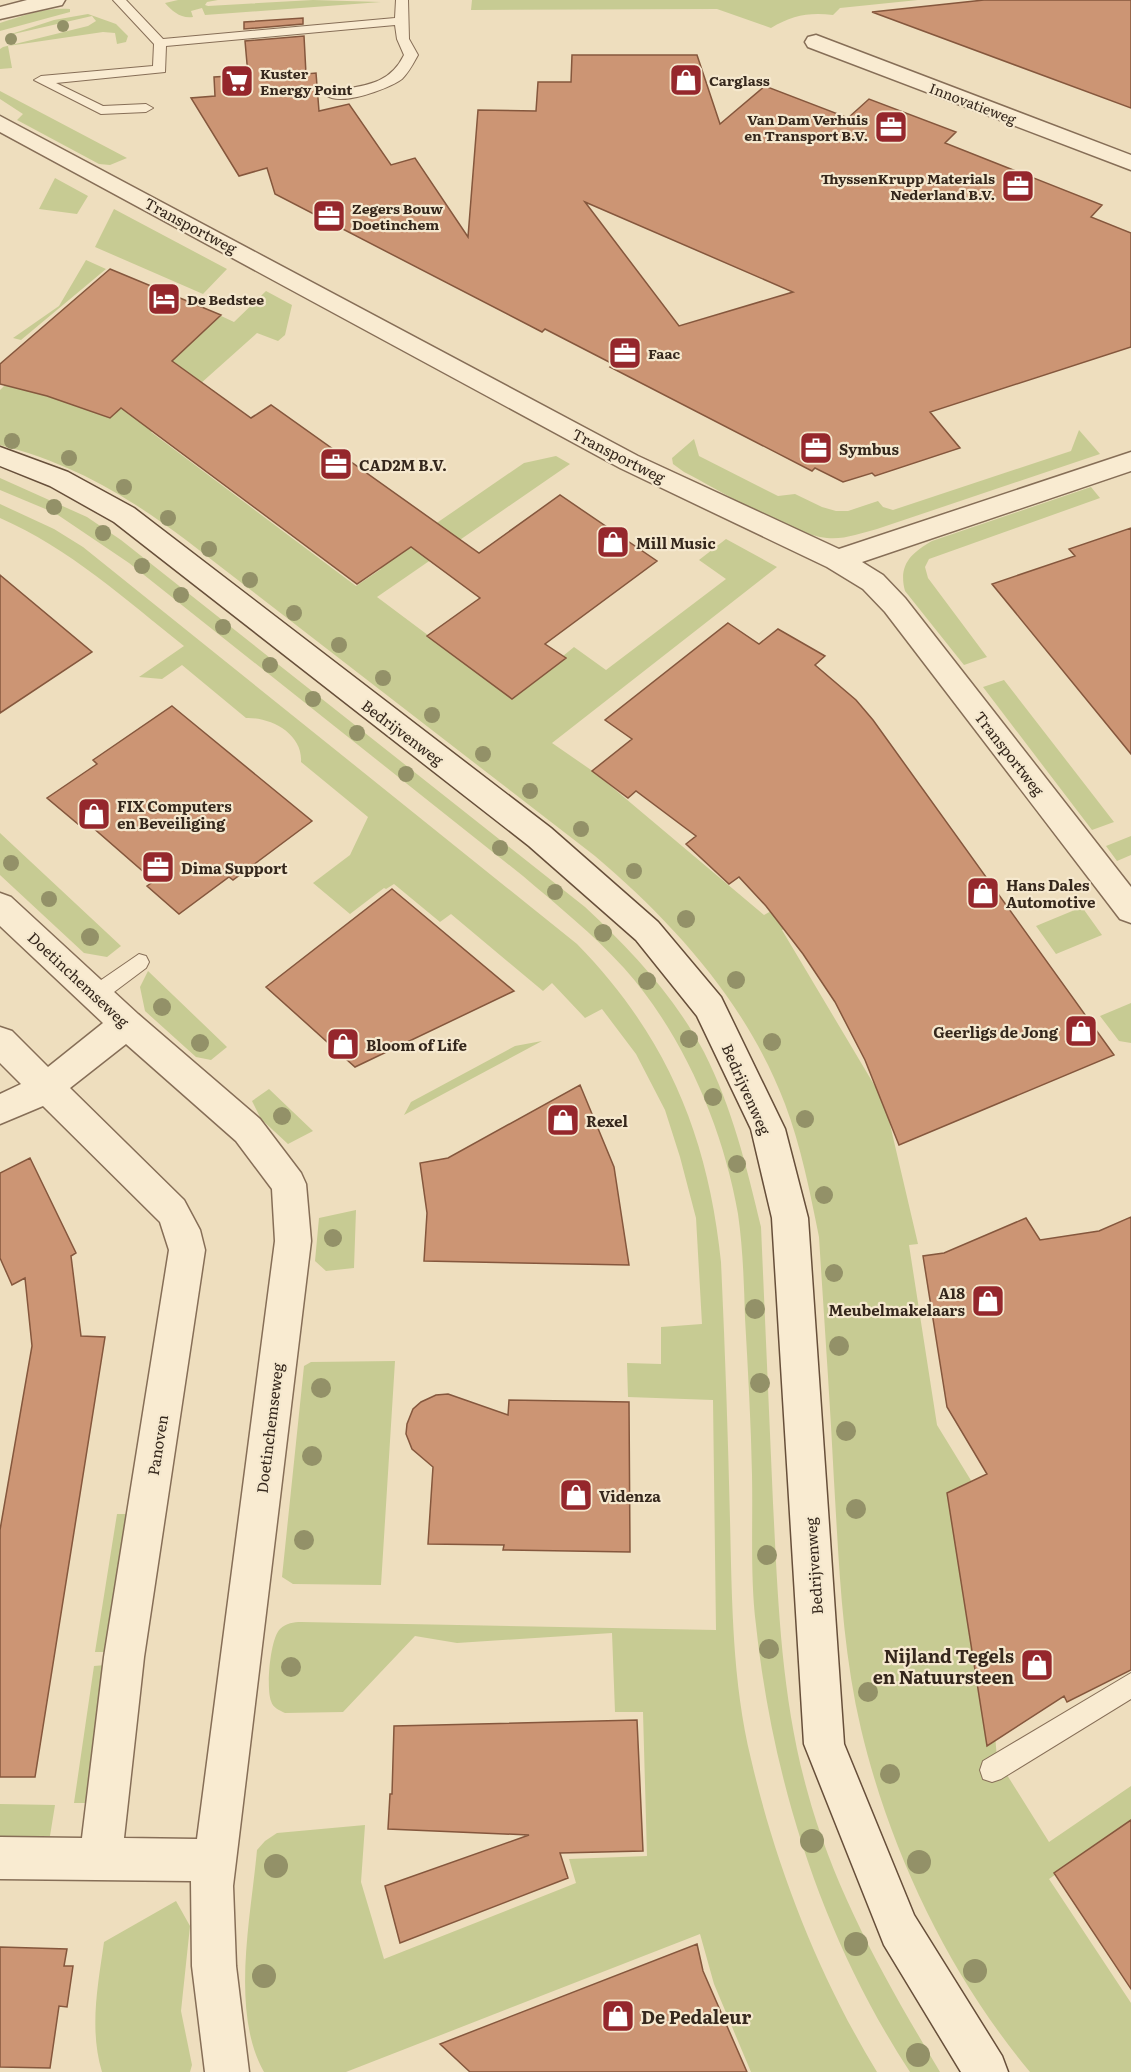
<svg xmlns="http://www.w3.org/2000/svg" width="1131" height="2072" font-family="Literata,serif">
<rect width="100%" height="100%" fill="#eedebe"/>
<path fill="#c7cb93" d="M 178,0 L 218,0 L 207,2 L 205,5 L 208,6 L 313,0 L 381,2 L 205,15 L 202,8 L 191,11 L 193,17 C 181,19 172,11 165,3 Z
M 472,0 L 918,0 L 840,8 L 833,15 C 810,12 792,15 771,28 L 717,9 L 471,10 Z
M 70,9 L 70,12 L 0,31 L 0,23 C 22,16 46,7 70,9 Z
M 88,14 L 116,24 L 128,36 L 126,42 L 117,44 L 115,33 L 103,32 L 8,46 L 12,68 L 0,69 L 0,49 L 3,47 L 88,26 L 96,21 L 92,16 L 5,36 L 54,20 Z
M 0,92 L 0,91 L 127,158 L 110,165 L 99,164 L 17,120 L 23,114 L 0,99 Z
M 55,178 L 88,196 L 77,214 L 39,209 Z
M 114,209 L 227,269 L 203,294 L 95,247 Z
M 86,260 L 106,269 L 21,340 L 13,338 L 59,306 Z
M 266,291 L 292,305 L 285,335 L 278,341 L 257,333 L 200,384 L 215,391 L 151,432 L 356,586 L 381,569 L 377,564 L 524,463 L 556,456 L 570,464 L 377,597 L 512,698 L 574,647 L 606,670 L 726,579 L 699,560 L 726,539 L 777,567 L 552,743 L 594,772 L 764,915 L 912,833 L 951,834 L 782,930 L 885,1103 L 918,1244 L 909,1245 L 937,1425 L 975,1487 L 997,1759 L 1049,1842 L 1131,1786 L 1131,1822 L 1049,1879 L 1131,2003 L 1131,2072 L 1030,2072 C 949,1975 890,1851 861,1729 C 842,1648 839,1564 834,1481 C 830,1399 824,1318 819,1237 C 810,1192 801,1146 785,1104 C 747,1004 675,924 595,856 L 186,540 C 127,496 72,463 0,445 L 0,390 L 7,383 L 219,315 L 234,322 Z
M 1079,430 L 1100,454 L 877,529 C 861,533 843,540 827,538 C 786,533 722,491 684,472 L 673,464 L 672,458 L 694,439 L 699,456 L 778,496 L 795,494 L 822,507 L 836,511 L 848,511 L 878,501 L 883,507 L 893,510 L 1071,451 Z
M 0,478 L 87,517 L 121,540 L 585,907 C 631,950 674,996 704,1052 C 732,1107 747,1168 761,1227 C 765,1319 769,1411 773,1503 C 778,1600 781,1696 807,1790 C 834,1891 887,1983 940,2072 L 910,2072 C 823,1939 773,1783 756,1625 C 750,1576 753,1525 752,1475 C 751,1423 748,1371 745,1318 C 744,1284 743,1249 738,1214 C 723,1127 683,1034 624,968 C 593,934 557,905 523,876 L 129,563 L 55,513 L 0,490 Z
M 1091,487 L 1100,498 L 929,559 L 925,567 L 928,578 L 987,657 L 964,665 L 905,591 C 898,565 911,553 932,541 Z
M 0,504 L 54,529 L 83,547 L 577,944 C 667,1036 708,1136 721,1262 C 725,1348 728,1434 730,1520 C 732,1599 732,1681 751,1759 C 776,1867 819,1977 877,2072 L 751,2072 L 714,1984 L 700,1934 L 346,2072 L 264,2072 C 230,2012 251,1917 257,1850 L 265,1841 L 277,1833 L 365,1825 L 361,1882 L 384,1959 L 576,1883 L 569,1859 L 647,1856 L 643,1712 L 615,1712 L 612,1633 L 457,1643 L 415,1636 L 343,1712 L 285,1713 C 279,1710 273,1708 271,1701 C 266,1688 270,1639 280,1629 C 286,1623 294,1622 301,1622 L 716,1630 L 713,1400 L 628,1397 L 627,1363 L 661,1364 L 661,1327 L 702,1324 L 696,1218 L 680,1157 L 665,1110 L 636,1054 L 602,1009 L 585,1018 L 552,983 L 543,991 L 451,914 L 440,922 L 394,884 L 386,889 L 384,888 L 350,914 L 313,883 L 350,855 L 368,817 L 301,762 C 303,734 271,717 246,718 L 182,665 L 162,679 L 139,677 L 184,646 C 126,600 69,548 0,518 Z
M 1004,680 L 1114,822 L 1092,830 L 983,687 Z
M 0,833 L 121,946 L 107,957 L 84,953 L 0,875 Z
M 1131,836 L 1131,855 L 1117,861 L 1106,846 Z
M 1082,907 L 1102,935 L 1056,954 L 1036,926 Z
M 148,971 L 225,1045 L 227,1047 L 211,1060 L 196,1057 L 145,1011 L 140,987 Z
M 1131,1003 L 1131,1043 L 1119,1041 L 1100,1016 Z
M 542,1041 L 404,1115 L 411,1102 L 515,1046 Z
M 269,1089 L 313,1131 L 288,1144 L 261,1119 L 252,1101 Z
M 356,1210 L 354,1268 L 326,1271 L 315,1261 L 319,1218 Z
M 395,1361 L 381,1585 L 293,1584 L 282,1577 L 304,1366 L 311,1362 Z
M 117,1514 L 129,1514 L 108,1652 L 95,1652 Z
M 106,1665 L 87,1803 L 74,1803 L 94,1666 Z
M 0,1804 L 55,1805 L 50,1836 L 0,1838 Z
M 176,1901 L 190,1926 L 181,2011 L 192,2065 L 190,2072 L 102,2072 C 89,2029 98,1985 104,1942 Z"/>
<path fill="#cc9574" stroke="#85573d" stroke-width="1.5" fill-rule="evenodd" d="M 984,0 L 1131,0 L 1131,108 L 872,12 Z
M 303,18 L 303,24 L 244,29 L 244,22 Z
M 304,36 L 306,74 L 316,73 L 319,111 L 349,104 L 391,165 L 415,158 L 468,237 L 478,110 L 536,111 L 538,82 L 571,82 L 572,55 L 697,55 L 720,124 L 765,86 L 848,118 L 869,99 L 956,132 L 945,143 L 1102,205 L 1091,217 L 1131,233 L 1131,347 L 930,412 L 960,448 L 875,476 L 872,473 L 843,482 L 815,468 L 812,471 L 610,367 L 613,364 L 545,329 L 542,332 L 275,194 L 267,168 L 239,176 L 191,98 L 215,96 L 214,77 L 248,75 L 245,41 ZM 585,202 L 793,292 L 679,326 Z
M 110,269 L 221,315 L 172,361 L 251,418 L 271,405 L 479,553 L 560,495 L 657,561 L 545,644 L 566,658 L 512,699 L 427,636 L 480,598 L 411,547 L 357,584 L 121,408 L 110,418 L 47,396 L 0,384 L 0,364 Z
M 1131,528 L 1131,754 L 992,584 L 1075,556 L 1069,549 Z
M 0,575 L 92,652 L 0,713 Z
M 728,623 L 759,644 L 778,629 L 825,656 L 815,665 L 856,700 L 873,720 L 1114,1055 L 899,1145 L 865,1060 L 835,1002 L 803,954 L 766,906 L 739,877 L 729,884 L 686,844 L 696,836 L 636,791 L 628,798 L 592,771 L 632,739 L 605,720 Z
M 172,706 L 312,821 L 233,880 L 229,877 L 179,914 L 147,886 L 154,881 L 84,820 L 78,824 L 47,798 L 97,764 L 93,760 Z
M 392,889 L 514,991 L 355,1067 L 266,987 Z
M 580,1085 L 614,1167 L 629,1265 L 424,1261 L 427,1213 L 420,1163 L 448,1158 Z
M 30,1158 L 76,1253 L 71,1256 L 81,1336 L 105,1337 L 35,1777 L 0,1777 L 0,1530 L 32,1346 L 25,1278 L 12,1285 L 0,1258 L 0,1173 Z
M 1131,1217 L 1131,1670 L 1067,1702 L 1064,1696 L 987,1746 L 947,1493 L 987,1474 L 947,1407 L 923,1256 L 944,1253 L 1026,1218 L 1040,1240 L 1099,1231 Z
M 448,1394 L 508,1415 L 509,1400 L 629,1402 L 630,1552 L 503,1550 L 504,1545 L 428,1544 L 433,1467 L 412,1449 L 406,1434 L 407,1424 L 413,1409 L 421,1402 L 436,1395 Z
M 637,1720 L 643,1851 L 560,1853 L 568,1878 L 400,1943 L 385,1886 L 529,1835 L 388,1829 L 390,1794 L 392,1794 L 394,1726 Z
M 1131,1820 L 1131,1989 L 1054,1873 Z
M 697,1944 L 703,1971 L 747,2072 L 470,2072 L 440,2044 Z
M 0,1947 L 67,1949 L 64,1966 L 73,1966 L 67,2007 L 59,2006 L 50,2068 L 0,2067 Z"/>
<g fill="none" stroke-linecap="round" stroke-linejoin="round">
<g stroke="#866e57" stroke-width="2">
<path id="service" d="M 113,0 L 126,0 L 163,39 L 395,18 L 396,0 L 408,0 L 409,39 L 418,55 C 413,64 409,72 402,79 C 389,89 339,107 326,95 L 328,92 C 359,85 388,88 404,55 L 397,39 L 395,25 L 166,46 L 165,72 L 56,83 L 103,106 L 146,104 L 153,108 L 146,112 L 101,114 L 34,80 L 41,76 L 153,66 L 154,44 Z
M 139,954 L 146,956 L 149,962 L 146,968 L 102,1001 L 95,1003 L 88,1001 L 85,995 L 88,989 Z
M 1131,1673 L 1131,1699 L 1001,1779 L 992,1782 L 983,1779 L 980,1770 L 983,1761 Z"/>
</g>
<g stroke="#866e57" stroke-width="3">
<path id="minor" d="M 816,35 L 1131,155 L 1131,170 L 808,47 L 805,42 L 808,37 Z
M 0,116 L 638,456 L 839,549 L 1131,452 L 1131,471 L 862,562 L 883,575 L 905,598 L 1131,887 L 1131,923 L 1120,919 L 885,612 L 863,589 L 827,567 L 620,468 L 0,132 Z
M 0,893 L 11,897 L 138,1014 L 260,1119 L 301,1173 L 306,1184 L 311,1241 L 233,1886 L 236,1966 L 249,2072 L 205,2072 L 192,1966 L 191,1881 L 0,1879 L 0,1837 L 82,1838 L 104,1657 L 169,1250 L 160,1222 L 43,1106 L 0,1124 L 0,1094 L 21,1084 L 0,1063 L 0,1027 L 12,1031 L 48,1067 L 103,1023 L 0,926 ZM 126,1044 L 236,1141 L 272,1189 L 275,1241 L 197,1839 L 124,1838 L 144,1657 L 205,1250 L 200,1230 L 184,1200 L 70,1088 Z"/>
</g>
<g stroke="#866e57" stroke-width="3">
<path id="tertiary" d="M 27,0 L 65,0 L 62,5 L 0,19 L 0,7 Z"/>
</g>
<g stroke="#674f3a" stroke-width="3">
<path id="secondary" d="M 0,447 L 68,472 L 134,508 L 551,828 L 658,922 L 721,997 L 785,1129 L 808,1218 L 844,1744 L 914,1915 L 1002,2056 L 1008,2072 L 961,2072 L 884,1945 L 804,1744 L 772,1218 L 751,1129 L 697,1016 L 636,940 L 529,846 L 114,522 L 50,486 L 0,466 Z"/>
</g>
<use href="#service" fill="#f9ebd1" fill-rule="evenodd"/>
<use href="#minor" fill="#f9ebd1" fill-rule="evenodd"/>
<use href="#tertiary" fill="#f9ebd1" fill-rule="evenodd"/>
<use href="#secondary" fill="#f9ebd1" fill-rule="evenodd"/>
</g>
<g fill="#939168">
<circle cx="63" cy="26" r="6"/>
<circle cx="11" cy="39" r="6"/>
<circle cx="12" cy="441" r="8"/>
<circle cx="69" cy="458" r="8"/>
<circle cx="124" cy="487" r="8"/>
<circle cx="54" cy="507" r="8"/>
<circle cx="168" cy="518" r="8"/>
<circle cx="103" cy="533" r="8"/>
<circle cx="209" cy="549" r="8"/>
<circle cx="142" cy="566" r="8"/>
<circle cx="250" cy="580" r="8"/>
<circle cx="181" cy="595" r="8"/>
<circle cx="294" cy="613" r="8"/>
<circle cx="223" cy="627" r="8"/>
<circle cx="339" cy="645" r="8"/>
<circle cx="270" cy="665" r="8"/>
<circle cx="383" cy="678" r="8"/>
<circle cx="313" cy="699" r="8"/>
<circle cx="432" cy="715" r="8"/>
<circle cx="357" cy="733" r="8"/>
<circle cx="483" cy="754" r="8"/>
<circle cx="406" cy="774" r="8"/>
<circle cx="530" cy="791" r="8"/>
<circle cx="581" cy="829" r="8"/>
<circle cx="500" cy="848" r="8"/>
<circle cx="11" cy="863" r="8"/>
<circle cx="634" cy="871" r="8"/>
<circle cx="555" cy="892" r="8"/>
<circle cx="49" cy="899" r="8"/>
<circle cx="686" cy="919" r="9"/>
<circle cx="603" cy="933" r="9"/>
<circle cx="90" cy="937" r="9"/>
<circle cx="736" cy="980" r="9"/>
<circle cx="647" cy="981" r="9"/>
<circle cx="162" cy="1007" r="9"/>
<circle cx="689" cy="1039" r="9"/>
<circle cx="772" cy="1042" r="9"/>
<circle cx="200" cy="1043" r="9"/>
<circle cx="713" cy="1097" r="9"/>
<circle cx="282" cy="1116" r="9"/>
<circle cx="805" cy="1119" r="9"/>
<circle cx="737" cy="1164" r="9"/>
<circle cx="824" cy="1195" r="9"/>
<circle cx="333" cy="1238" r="9"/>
<circle cx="834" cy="1273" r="9"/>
<circle cx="755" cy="1309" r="10"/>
<circle cx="839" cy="1346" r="10"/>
<circle cx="760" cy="1383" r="10"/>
<circle cx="321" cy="1388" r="10"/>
<circle cx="846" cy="1431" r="10"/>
<circle cx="312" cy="1456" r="10"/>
<circle cx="856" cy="1509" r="10"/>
<circle cx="304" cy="1540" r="10"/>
<circle cx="767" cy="1555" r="10"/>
<circle cx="769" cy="1649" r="10"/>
<circle cx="291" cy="1667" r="10"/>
<circle cx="868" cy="1692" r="10"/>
<circle cx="890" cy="1774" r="10"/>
<circle cx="812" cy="1841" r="12"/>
<circle cx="919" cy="1862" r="12"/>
<circle cx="276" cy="1866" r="12"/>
<circle cx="856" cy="1944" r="12"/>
<circle cx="975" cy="1971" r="12"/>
<circle cx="264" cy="1976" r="12"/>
<circle cx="918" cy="2055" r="12"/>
</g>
<defs>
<g id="shop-square" transform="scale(1.725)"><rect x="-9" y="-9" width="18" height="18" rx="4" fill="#95272c" stroke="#f5e8ce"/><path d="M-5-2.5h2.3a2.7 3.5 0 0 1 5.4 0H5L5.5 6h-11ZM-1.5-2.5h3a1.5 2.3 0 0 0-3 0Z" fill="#fff"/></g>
<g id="supermarket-square" transform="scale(1.725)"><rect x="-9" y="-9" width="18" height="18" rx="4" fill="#95272c" stroke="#f5e8ce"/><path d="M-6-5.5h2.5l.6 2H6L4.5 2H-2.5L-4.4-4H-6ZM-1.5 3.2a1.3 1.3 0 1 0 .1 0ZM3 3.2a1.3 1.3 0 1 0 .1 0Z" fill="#fff"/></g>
<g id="office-square" transform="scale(1.725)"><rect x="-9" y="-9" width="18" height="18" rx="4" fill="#95272c" stroke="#f5e8ce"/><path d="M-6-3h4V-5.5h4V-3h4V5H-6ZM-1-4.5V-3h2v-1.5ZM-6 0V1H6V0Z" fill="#fff"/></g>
<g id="hotel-square" transform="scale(1.725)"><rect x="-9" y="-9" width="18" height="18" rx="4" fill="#95272c" stroke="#f5e8ce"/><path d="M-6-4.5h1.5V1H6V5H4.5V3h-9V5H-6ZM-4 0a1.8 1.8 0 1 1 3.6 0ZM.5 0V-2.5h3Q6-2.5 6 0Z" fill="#fff"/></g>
</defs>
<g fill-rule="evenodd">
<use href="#shop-square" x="686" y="80"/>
<use href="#supermarket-square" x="237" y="81"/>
<use href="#office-square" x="891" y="127"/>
<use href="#office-square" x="1018" y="186"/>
<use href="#office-square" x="329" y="216"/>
<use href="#hotel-square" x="164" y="299"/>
<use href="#office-square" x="625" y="353"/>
<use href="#office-square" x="816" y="448"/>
<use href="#office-square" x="336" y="464"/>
<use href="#shop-square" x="613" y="542"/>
<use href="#shop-square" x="94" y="814"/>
<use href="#office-square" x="158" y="867"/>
<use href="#shop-square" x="983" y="893"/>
<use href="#shop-square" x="1081" y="1031"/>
<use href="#shop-square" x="343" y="1044"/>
<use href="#shop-square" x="563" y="1120"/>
<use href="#shop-square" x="988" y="1301"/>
<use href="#shop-square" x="576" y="1495"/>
<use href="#shop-square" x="1037" y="1665"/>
<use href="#shop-square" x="618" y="2016"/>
</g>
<g text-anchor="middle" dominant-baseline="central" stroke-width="4.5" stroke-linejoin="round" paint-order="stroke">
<g font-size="14" font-weight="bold" fill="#35271c" stroke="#f5e8ce" text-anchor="start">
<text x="260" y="73">Kuster<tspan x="260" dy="16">Energy Point</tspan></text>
<text x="709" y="80">Carglass</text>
<text x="868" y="119" text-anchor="end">Van Dam Verhuis<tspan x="868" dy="16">en Transport B.V.</tspan></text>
<text x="995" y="178" text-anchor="end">ThyssenKrupp Materials<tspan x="995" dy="16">Nederland B.V.</tspan></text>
<text x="352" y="208">Zegers Bouw<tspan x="352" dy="16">Doetinchem</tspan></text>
<text x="187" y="299">De Bedstee</text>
<text x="648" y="353">Faac</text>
</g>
<g font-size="14" fill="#35271c" stroke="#f5e8ce">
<text transform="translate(973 103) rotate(21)">Innovatieweg</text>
</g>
<g font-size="15" fill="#35271c" stroke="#f5e8ce">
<text transform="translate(191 225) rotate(28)">Transportweg</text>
<text transform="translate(619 455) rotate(27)">Transportweg</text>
<text transform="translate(403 732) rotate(37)">Bedrijvenweg</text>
<text transform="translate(1010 753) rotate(52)">Transportweg</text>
<text transform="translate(79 979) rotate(43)">Doetinchemseweg</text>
<text transform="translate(747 1089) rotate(66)">Bedrijvenweg</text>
<text transform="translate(269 1428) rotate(-83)">Doetinchemseweg</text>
<text transform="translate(157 1445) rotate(-81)">Panoven</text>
<text transform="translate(813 1566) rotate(-94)">Bedrijvenweg</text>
</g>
<g font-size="15" font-weight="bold" fill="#35271c" stroke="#f5e8ce" text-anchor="start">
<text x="839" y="448">Symbus</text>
<text x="359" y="464">CAD2M B.V.</text>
<text x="636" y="542">Mill Music</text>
<text x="117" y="805">FIX Computers<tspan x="117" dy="17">en Beveiliging</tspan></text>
<text x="181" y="867">Dima Support</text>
<text x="1006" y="884">Hans Dales<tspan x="1006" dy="17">Automotive</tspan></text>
<text x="1058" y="1031" text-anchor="end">Geerligs de Jong</text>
<text x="366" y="1044">Bloom of Life</text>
<text x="586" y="1120">Rexel</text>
<text x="965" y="1292" text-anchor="end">A18<tspan x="965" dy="17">Meubelmakelaars</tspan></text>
<text x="599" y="1495">Videnza</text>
</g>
<g font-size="18" font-weight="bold" fill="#35271c" stroke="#f5e8ce" text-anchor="end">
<text x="1014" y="1655">Nijland Tegels<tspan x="1014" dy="21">en Natuursteen</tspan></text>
<text x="641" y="2016" text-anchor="start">De Pedaleur</text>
</g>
</g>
</svg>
